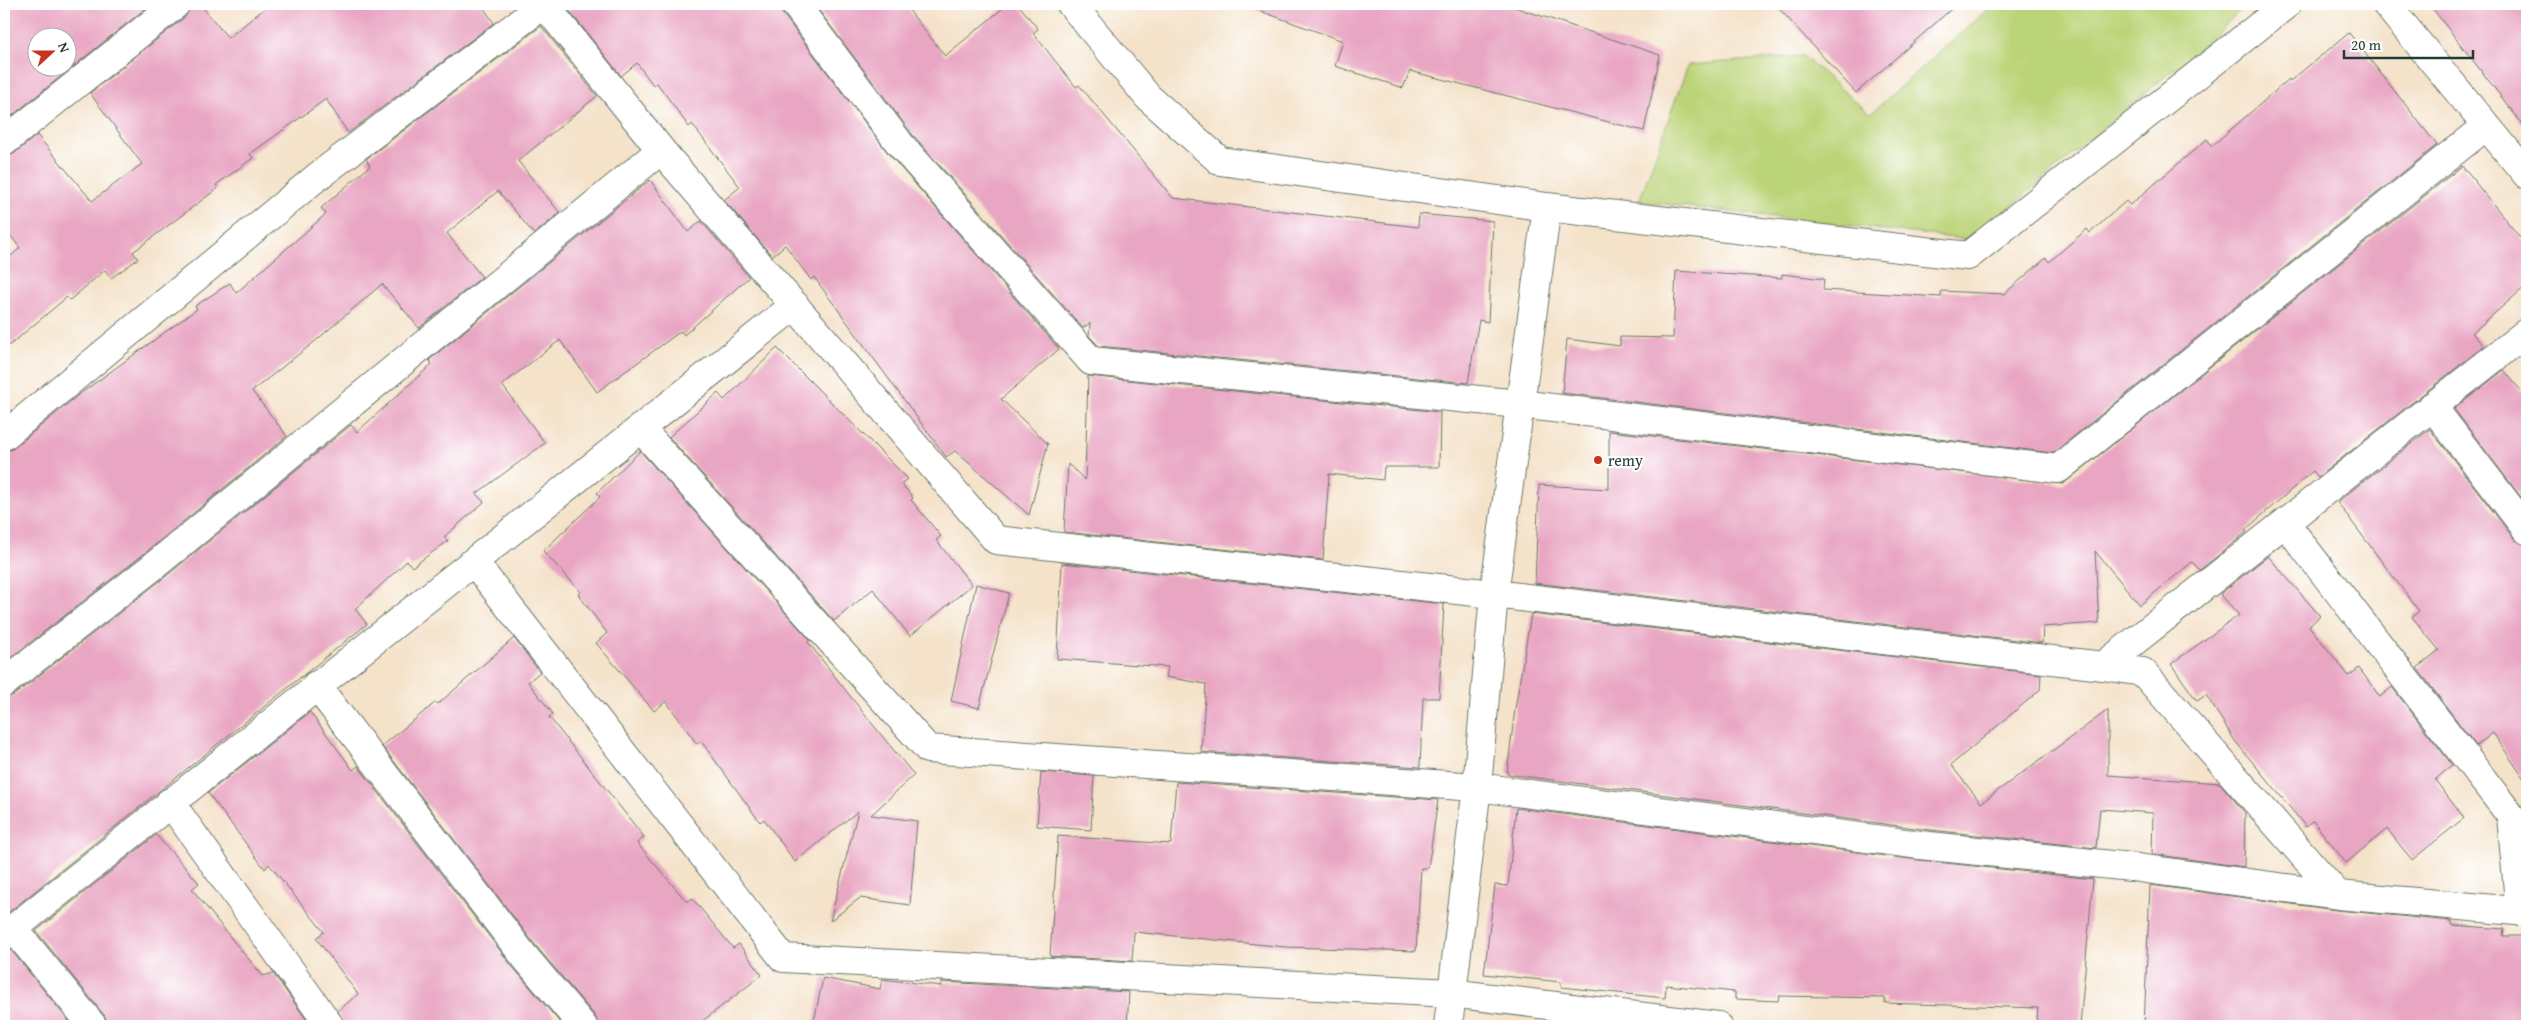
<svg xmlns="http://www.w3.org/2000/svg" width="2531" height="1030" font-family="'Gentium Book Plus',serif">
<rect width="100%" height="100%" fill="#fff"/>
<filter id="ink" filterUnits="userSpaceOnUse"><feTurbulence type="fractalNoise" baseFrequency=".02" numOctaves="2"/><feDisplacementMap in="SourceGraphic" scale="10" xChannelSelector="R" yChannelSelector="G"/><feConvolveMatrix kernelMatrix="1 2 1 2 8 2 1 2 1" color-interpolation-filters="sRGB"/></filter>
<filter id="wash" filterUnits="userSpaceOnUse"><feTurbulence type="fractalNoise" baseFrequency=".0096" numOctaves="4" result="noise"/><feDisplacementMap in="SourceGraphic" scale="20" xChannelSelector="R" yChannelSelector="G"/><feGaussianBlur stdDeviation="1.12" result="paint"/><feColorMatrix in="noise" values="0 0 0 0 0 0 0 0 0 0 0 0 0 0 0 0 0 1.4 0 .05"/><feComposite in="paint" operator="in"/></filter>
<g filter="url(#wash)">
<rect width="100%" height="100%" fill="#f4e2c9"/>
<path fill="#bcd478" stroke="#6e8856" d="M 1994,4 L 2246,4 L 2218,32 L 1971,240 L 1639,201 L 1688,65 L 1803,56 L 1870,114 Z"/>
<g id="blocks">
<path fill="#e9a6c3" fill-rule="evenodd" d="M 4,4 L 151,4 L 4,122 ZM 38,38 L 68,38 L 68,68 L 38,68 Z
M 191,4 L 200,4 L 228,38 L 270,4 L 481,4 L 494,23 L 348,133 L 326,99 L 250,154 L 253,158 L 216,185 L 218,188 L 133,252 L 138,259 L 111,278 L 105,270 L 70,300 L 67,297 L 4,350 L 4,262 L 20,248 L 4,227 L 4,157 L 14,154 L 37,135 L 92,201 L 142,164 L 90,93 L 186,16 Z
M 564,4 L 780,4 L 782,13 L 888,153 L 1059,349 L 1001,399 L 1048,444 L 1029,515 L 955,451 L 946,457 L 814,277 L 811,280 L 785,245 L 772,256 L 724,200 L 740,187 L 692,124 L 689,127 L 657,83 L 653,85 L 637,63 L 621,76 Z
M 814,4 L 904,4 L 945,56 L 1008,4 L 1018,4 L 1038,29 L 1033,33 L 1076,87 L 1079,85 L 1173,198 L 1418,227 L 1419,214 L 1493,221 L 1488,322 L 1479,320 L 1468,383 L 1099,346 L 1089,336 L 1090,323 L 1083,328 L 912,134 Z
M 1253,4 L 1505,4 L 1660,55 L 1644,131 L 1410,71 L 1403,88 L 1335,66 L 1343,41 L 1252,8 Z
M 1775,4 L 1957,4 L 1856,93 Z
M 2429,4 L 2527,4 L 2527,130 Z
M 541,26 L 597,96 L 518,161 L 560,213 L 534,234 L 498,191 L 447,233 L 482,277 L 419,328 L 382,284 L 313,343 L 252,391 L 287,436 L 145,553 L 4,663 L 4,453 L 14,448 L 77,396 L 197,309 L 195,306 L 230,283 L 236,293 L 326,214 L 321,208 L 370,166 L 366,159 Z
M 2349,33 L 2437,145 L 2053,453 L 1562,393 L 1567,339 L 1620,346 L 1620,337 L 1673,338 L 1676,271 L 1782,278 L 1782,274 L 1824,279 L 1823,290 L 1941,297 L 1941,291 L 2004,294 L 2046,258 L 2049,262 L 2087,229 L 2090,233 L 2126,201 L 2130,205 L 2207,139 L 2212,146 L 2289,79 L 2290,81 Z
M 2462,166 L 2527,246 L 2527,285 L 2472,333 L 2484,346 L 2318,477 L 2313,471 L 2245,530 L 2247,532 L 2200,570 L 2192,562 L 2140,605 L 2095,551 L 2099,623 L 2043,627 L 2042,643 L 1535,583 L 1539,485 L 1609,489 L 1609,431 L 2063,484 Z
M 650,180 L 688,232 L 701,221 L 749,277 L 684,335 L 681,331 L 597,392 L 560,340 L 502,385 L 545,443 L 476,494 L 484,502 L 444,537 L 448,541 L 412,567 L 407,561 L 355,609 L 367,624 L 4,916 L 4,698 L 14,695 L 165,577 L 351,425 L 357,432 L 432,364 L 429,360 Z
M 777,348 L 908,479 L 901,483 L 913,498 L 911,500 L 941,536 L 936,540 L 972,585 L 910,636 L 873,589 L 834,621 L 669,437 L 718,393 L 724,400 Z
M 2504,370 L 2527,398 L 2527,505 L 2454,409 Z
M 1088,376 L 1440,412 L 1439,467 L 1384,467 L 1383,480 L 1329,474 L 1323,560 L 1064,532 L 1068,464 L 1085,480 Z
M 2430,429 L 2515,540 L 2527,545 L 2527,783 L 2493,733 L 2476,746 L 2417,668 L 2439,650 L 2412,617 L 2419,611 L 2337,502 Z
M 640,451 L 810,640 L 808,642 L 865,715 L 914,775 L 871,815 L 917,821 L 910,905 L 860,898 L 830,921 L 858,811 L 795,862 L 764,819 L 760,822 L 701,741 L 697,744 L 666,701 L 654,711 L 596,643 L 607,633 L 578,594 L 581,592 L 543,551 L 600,497 L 597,493 Z
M 2268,556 L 2320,616 L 2309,626 L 2349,676 L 2359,668 L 2380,697 L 2392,687 L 2452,765 L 2435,780 L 2464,818 L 2412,860 L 2387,829 L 2346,863 L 2313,821 L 2306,827 L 2235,741 L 2206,695 L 2197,701 L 2171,664 L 2239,615 L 2220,594 Z
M 1062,563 L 1444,604 L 1439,698 L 1423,698 L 1420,767 L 1201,752 L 1206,684 L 1166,677 L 1168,667 L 1057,659 Z
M 976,584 L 1009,593 L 979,708 L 951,701 Z
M 1531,614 L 2041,674 L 2040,690 L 1951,765 L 1981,803 L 2108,710 L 2108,775 L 2220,783 L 2245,813 L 2244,867 L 2152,854 L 2153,813 L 2100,809 L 2096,848 L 1922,829 L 1507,774 L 1515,709 Z
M 514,638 L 540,672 L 528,682 L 553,714 L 549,717 L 644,837 L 637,843 L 687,902 L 692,898 L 733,948 L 739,944 L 762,975 L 696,1026 L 598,1026 L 595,1016 L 536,946 L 382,746 L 436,702 L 438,704 Z
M 310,712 L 353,770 L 358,766 L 512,966 L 563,1026 L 345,1026 L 338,1011 L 358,994 L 316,938 L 324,932 L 269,864 L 265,869 L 208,793 Z
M 1041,772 L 1094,776 L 1091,830 L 1037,826 Z
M 1176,782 L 1438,800 L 1428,868 L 1421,868 L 1416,951 L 1286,947 L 1134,932 L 1132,961 L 1050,956 L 1058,836 L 1171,844 Z
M 1516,808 L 1918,860 L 2093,879 L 2080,1026 L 2036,1026 L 2038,1008 L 1885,1003 L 1885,998 L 1779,996 L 1778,1001 L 1735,999 L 1735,992 L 1666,985 L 1665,998 L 1561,987 L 1561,982 L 1484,974 L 1495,885 L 1508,886 Z
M 156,835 L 199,883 L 192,889 L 235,943 L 263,976 L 273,973 L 311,1026 L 108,1026 L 105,1016 L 36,931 Z
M 2150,885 L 2336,910 L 2452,921 L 2452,925 L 2504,929 L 2503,936 L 2527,936 L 2527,1026 L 2144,1026 Z
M 11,950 L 73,1026 L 4,1026 L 4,951 Z
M 823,978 L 880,989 L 882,979 L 941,986 L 941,982 L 1129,992 L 1127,1026 L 813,1026 Z"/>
</g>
</g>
<g filter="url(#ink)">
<use href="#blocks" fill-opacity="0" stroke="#6a7768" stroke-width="1"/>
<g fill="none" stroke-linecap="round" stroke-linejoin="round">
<g stroke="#6a7768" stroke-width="30">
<path id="street" d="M 544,4 L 661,150 L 996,540 L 1494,594 L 2103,666 L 2527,332
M 795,4 L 900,144 L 1091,361 L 1519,404 L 2058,469 L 2486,126
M 1071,4 L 1148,97 L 1220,161 L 1547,207 L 1968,256 L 2287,4
M 2386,4 L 2527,175
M 4,142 L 176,4
M 2432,406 L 2527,530
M 640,428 L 928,749 L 1477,787 L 1920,845 L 2131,867 L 2338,895 L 2527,912
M 4,436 L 317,177 L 544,4
M 2286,524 L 2511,816 L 2520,912
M 474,562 L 783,958 L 1451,993 L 1718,1026
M 2103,666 L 2143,672 L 2338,895
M 4,683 L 155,565 L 661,150
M 316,685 L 524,956 L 583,1026
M 170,802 L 330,1026
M 13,928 L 93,1026
M 4,936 L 795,305
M 1448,1026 L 1477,787 L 1494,594 L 1547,207"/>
</g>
<use href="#street" stroke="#fff" stroke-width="28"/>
</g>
</g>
<circle fill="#c8321e" stroke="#fff" stroke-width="2" cx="1598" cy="460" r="5"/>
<g text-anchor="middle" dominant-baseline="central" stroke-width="4.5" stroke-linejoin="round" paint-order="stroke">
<g font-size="16" fill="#1f3d34" stroke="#fff" text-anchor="start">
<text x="1608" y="460">remy</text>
</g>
</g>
<rect width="2531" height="1030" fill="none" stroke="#fff" stroke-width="20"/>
<g transform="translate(52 52) rotate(69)"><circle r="24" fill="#ffffff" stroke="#a5b1ae"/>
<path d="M0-4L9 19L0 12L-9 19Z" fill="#c8321e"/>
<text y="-8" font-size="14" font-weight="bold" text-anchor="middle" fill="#1f3d34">N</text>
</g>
<path d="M2344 50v8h129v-8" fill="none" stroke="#1f3d34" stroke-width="2.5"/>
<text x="2351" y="50" font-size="15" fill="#1f3d34" stroke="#ffffff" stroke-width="4" paint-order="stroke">20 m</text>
</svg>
